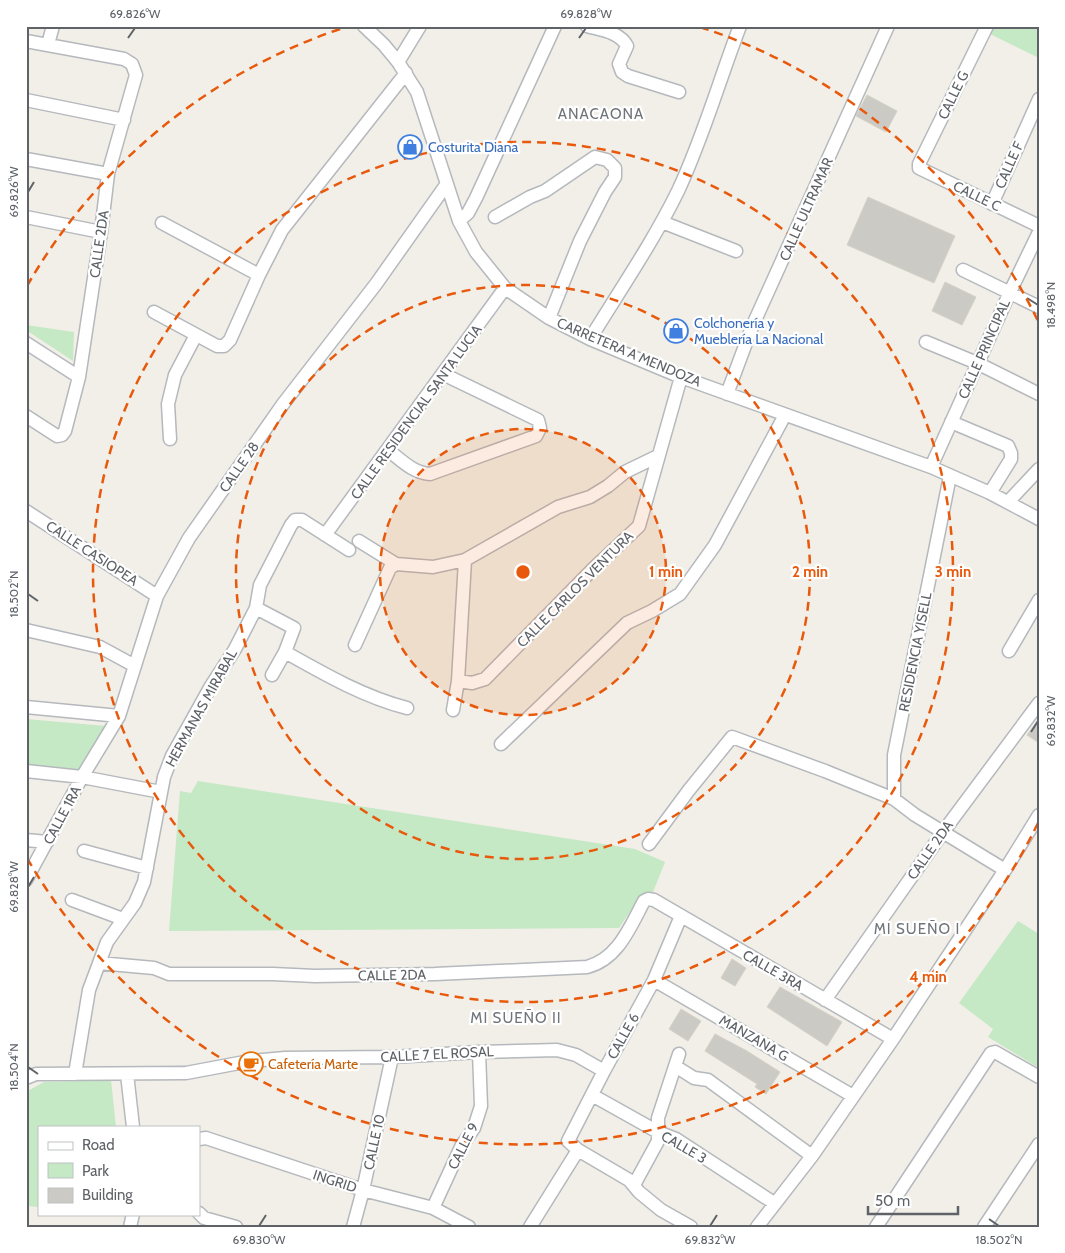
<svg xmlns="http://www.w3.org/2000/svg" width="1065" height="1253" font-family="Cabin,sans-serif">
<rect width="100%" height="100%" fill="#f1efe8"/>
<path fill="#c5e8c5" d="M 991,26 L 1039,26 L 1039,58 L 988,33 Z
M 26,325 L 74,332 L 73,361 L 26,330 Z
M 26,719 L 106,726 L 79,770 L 26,765 Z
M 198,781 L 635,849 L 665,862 L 653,892 L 641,895 L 619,928 L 169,931 L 180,791 L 191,793 Z
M 1018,921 L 1039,934 L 1039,1068 L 988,1037 L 993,1029 L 959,1003 Z
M 111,1080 L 116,1127 L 39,1127 L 39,1207 L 26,1206 L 26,1092 L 44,1082 Z"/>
<path fill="#cccac5" stroke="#d6d1c6" d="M 867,95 L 897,111 L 886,132 L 856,116 Z
M 868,197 L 955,236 L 934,283 L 847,245 Z
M 945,282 L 976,297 L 962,325 L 932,311 Z
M 1039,719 L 1039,743 L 1027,735 Z
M 732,959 L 746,968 L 735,986 L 721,978 Z
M 780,987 L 842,1022 L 827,1046 L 767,1007 Z
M 681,1009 L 701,1021 L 688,1041 L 669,1029 Z
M 715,1034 L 747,1051 L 780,1072 L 766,1094 L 755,1087 L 757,1084 L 705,1051 Z"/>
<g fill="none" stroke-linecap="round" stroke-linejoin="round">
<g stroke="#b5b8bc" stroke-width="15">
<path id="minor" d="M 364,26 L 384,45 L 398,62 L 417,92 L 459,221 L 476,252 L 505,288 L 549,318 L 590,339 L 681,377 L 931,467 L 990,493 L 1039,519
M 587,26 C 601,30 620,32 627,46 L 619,64 L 622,72 L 628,76 L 679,92
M 987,26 L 919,164 L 919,168 L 1039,226
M 26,41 L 124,59 L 132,64 L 136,75 L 108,174 L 101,232 L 79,377 L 65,431 L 62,435 L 57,436 L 26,416
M 48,44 L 53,26
M 398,62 L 420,26
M 26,100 L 124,120
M 26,159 L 108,174
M 992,204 L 1039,99
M 26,217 L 101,232
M 495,217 L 530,197 L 545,191 L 595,157 L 607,160 L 615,168 L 615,177 L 605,192 L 580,241 L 549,318
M 459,221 L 468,213 L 476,198 L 555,26
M 662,222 L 736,251
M 162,223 L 259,275
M 963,270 L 1039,307
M 154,312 L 217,346 L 224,346 L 230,340 L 259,275 L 282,230 L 406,73
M 590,339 C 620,290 653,242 678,191 C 703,138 719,81 740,26
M 926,342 L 977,363 L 1039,394
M 26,343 L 79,377
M 727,394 L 752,327 L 888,26
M 951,422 L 1008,446 L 1011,453 L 1011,459 L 990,493
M 170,439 L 168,404 L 175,375 L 196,335
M 388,450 C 401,460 413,473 430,474 L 536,436 L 540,428 L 538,420 L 443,374
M 931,467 L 1010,292 L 1039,232
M 1008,502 L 1039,469
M 26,511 L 157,596
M 325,535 L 505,288
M 359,541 L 396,564 L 433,567 L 465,560 L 558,507 L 590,497 L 608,486 L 625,472 L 658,456
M 256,608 L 294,628 L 285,652 L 272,675
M 26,630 L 100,647 L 135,666
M 355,645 L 390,568 L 396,564
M 1009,651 L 1039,600
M 285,652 C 324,674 364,697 407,708
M 458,681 L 472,683 L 485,679 L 593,569 L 639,526 L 681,377
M 26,707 L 119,716
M 453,710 L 458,681 L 465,560
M 501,744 L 627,623 L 652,611 L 680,594 L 715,545 L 785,415
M 26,771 L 82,777 L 161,792
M 894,799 L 894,755 L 950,476
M 26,840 L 47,842
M 649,844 L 689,790 L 732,737 L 825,771 L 894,799 L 915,815 L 1005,870
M 84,851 L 147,868
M 26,880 L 82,777 L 119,716 L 157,596 L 189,538 L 283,404 L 376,284 L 446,185
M 72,900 L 123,919
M 681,916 L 654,980 L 604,1071 L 568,1141 L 578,1150 L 629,1180 L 639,1192 L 661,1210 L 691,1227
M 99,963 L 154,968 L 169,974 L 273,974 L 315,976 L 435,974 L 587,967 C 618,959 630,927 644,901 L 648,899 L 654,900 L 893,1039
M 654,980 L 853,1096
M 825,1000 L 943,832 L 1039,703
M 675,1066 L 694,1078 L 708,1080 L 812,1156
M 75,1074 L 89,990 L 107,942 L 135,903 L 144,882 L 164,777 L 172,756 L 191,722 L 211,686 L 235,649 L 256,608 L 260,585 L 291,525 L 295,520 L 302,520 L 349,550
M 127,1074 L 133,1127
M 26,1078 L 36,1074 L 186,1073 L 250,1061 L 285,1058 L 392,1057 L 479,1052 L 557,1050 L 576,1055 L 604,1071
M 592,1095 L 658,1132 L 676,1139 L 774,1203
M 199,1139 L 206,1138 L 363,1190 L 433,1208 L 469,1227
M 634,1185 L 658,1141 L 658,1118 L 679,1054
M 433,1208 L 462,1145 L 474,1128 L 481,1106 L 479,1052
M 199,1213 L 204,1218 L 236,1227
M 130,1227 L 133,1214
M 353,1227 L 363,1190 L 392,1057
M 530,1227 L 578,1150
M 757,1227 L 812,1156 L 893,1039 L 1005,870 L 1039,815
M 876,1227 L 991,1053 L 995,1052 L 1039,1077
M 984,1227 L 1039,1144"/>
</g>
<use href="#minor" stroke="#fff" stroke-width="12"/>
</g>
<path fill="none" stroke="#5f6368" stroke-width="2" d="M 128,38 L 135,28M 579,38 L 586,28M 28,192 L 34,182M 1027,298 L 1038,305M 28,594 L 38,601M 1031,732 L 1038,721M 28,887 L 34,877M 28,1067 L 38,1074M 989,1219 L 999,1226M 259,1226 L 266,1215M 710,1226 L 717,1215"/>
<circle cx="523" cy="572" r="143" fill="#e8590c" fill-opacity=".12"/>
<g fill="none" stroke="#e8590c" stroke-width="2.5" stroke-dasharray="9 6">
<circle cx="523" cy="572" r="143"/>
<circle cx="523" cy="572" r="287"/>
<circle cx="523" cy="572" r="430"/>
<path d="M1038 823A573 573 0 0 1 27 858M27 286A573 573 0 0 1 346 27M700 27A573 573 0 0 1 1038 321"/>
</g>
<defs>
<g id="shop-ring" transform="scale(1.25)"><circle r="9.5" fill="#fff" stroke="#3f7fe0" stroke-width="1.5"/><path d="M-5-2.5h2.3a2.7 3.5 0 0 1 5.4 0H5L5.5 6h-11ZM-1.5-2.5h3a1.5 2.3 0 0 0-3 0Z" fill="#3f7fe0"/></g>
<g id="cafe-ring" transform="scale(1.25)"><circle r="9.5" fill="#fff" stroke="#e8710a" stroke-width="1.5"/><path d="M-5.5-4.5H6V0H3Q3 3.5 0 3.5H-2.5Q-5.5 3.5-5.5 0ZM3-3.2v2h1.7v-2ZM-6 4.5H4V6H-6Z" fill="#e8710a"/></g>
</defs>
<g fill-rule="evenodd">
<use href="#shop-ring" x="410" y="147"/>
<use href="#shop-ring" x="676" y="331"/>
<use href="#cafe-ring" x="251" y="1064"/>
</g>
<g text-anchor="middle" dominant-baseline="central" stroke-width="4.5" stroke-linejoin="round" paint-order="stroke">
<g font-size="14" fill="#5f6368" stroke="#fff">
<text transform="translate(953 95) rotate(-64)">CALLE G</text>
<text transform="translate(1009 165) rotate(-66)">CALLE F</text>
<text transform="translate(977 196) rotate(26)">CALLE C</text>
<text transform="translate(806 209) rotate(-66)">CALLE ULTRAMAR</text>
<text transform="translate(99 244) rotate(-82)">CALLE 2DA</text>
<text transform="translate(984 349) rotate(-66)">CALLE PRINCIPAL</text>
<text transform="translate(629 352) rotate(23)">CARRETERA A MENDOZA</text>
<text transform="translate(416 412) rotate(-54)">CALLE RESIDENCIAL SANTA LUCIA</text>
<text transform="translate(239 467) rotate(-55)">CALLE 28</text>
<text transform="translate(92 553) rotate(33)">CALLE CASIOPEA</text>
<text transform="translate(575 589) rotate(-45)">CALLE CARLOS VENTURA</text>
<text transform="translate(915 652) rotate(-79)">RESIDENCIA YISELL</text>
<text transform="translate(201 708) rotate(-61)">HERMANAS MIRABAL</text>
<text transform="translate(62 815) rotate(-62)">CALLE 1RA</text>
<text transform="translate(930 850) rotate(-55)">CALLE 2DA</text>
<text transform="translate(773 970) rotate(30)">CALLE 3RA</text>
<text transform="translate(392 975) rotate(-1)">CALLE 2DA</text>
<text transform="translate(623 1036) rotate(-61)">CALLE 6</text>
<text transform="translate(754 1038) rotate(30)">MANZANA G</text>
<text transform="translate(437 1054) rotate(-3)">CALLE 7 EL ROSAL</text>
<text transform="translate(374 1142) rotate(-78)">CALLE 10</text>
<text transform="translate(463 1146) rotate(-63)">CALLE 9</text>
<text transform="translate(684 1147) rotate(30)">CALLE 3</text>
<text transform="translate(335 1181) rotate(18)">INGRID</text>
</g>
<g font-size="14" fill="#366cbe" stroke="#fff" text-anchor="start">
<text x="428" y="147">Costurita Diana</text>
<text x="694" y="323">Colchonería y<tspan x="694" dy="16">Mueblería La Nacional</tspan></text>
</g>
<g font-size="14" fill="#c56008" stroke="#fff" text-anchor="start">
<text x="268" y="1064">Cafetería Marte</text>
</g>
<g font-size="15" letter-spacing="1" fill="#70757a" stroke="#fff">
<text x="601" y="114">ANACAONA</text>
<text x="917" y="929">MI SUEÑO I</text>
<text x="516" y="1018">MI SUEÑO II</text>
</g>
</g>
<circle cx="523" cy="572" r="8" fill="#e8590c" stroke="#fff" stroke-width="2.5"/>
<g font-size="15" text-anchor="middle" font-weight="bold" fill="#e8590c" stroke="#fff" stroke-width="4.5" stroke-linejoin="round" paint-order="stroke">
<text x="666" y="577">1 min</text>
<text x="810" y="577">2 min</text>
<text x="953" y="577">3 min</text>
<text x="928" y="982">4 min</text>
</g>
<rect width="1065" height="1253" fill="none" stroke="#ffffff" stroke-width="55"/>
<rect x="38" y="1126" width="162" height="90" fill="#ffffff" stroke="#bfc1c3"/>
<rect x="48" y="1142" width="25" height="8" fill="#ffffff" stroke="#bfc1c3"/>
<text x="82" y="1150" font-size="15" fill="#5f6368">Road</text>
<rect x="48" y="1163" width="25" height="15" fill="#c5e8c5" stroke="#bfc1c3"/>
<text x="82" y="1176" font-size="15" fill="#5f6368">Park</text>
<rect x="48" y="1188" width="25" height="15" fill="#cccac5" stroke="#bfc1c3"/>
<text x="82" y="1200" font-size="15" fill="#5f6368">Building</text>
<path d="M868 1206v8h90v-8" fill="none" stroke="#5f6368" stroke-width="2.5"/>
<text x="875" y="1206" font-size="15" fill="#5f6368" stroke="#ffffff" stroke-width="4" paint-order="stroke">50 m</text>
<rect x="28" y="28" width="1010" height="1198" fill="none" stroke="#5f6368" stroke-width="2"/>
<g font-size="12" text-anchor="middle" fill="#5f6368">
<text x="135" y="18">69.826°W</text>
<text x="586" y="18">69.828°W</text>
<text transform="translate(14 192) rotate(-90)" y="4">69.826°W</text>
<text transform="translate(1051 305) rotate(-90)" y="4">18.498°N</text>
<text transform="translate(14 594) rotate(-90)" y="4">18.502°N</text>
<text transform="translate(1051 721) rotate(-90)" y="4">69.832°W</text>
<text transform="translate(14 887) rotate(-90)" y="4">69.828°W</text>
<text transform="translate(14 1067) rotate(-90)" y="4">18.504°N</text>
<text x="259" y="1244">69.830°W</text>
<text x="710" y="1244">69.832°W</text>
<text x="999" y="1244">18.502°N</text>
</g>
</svg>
